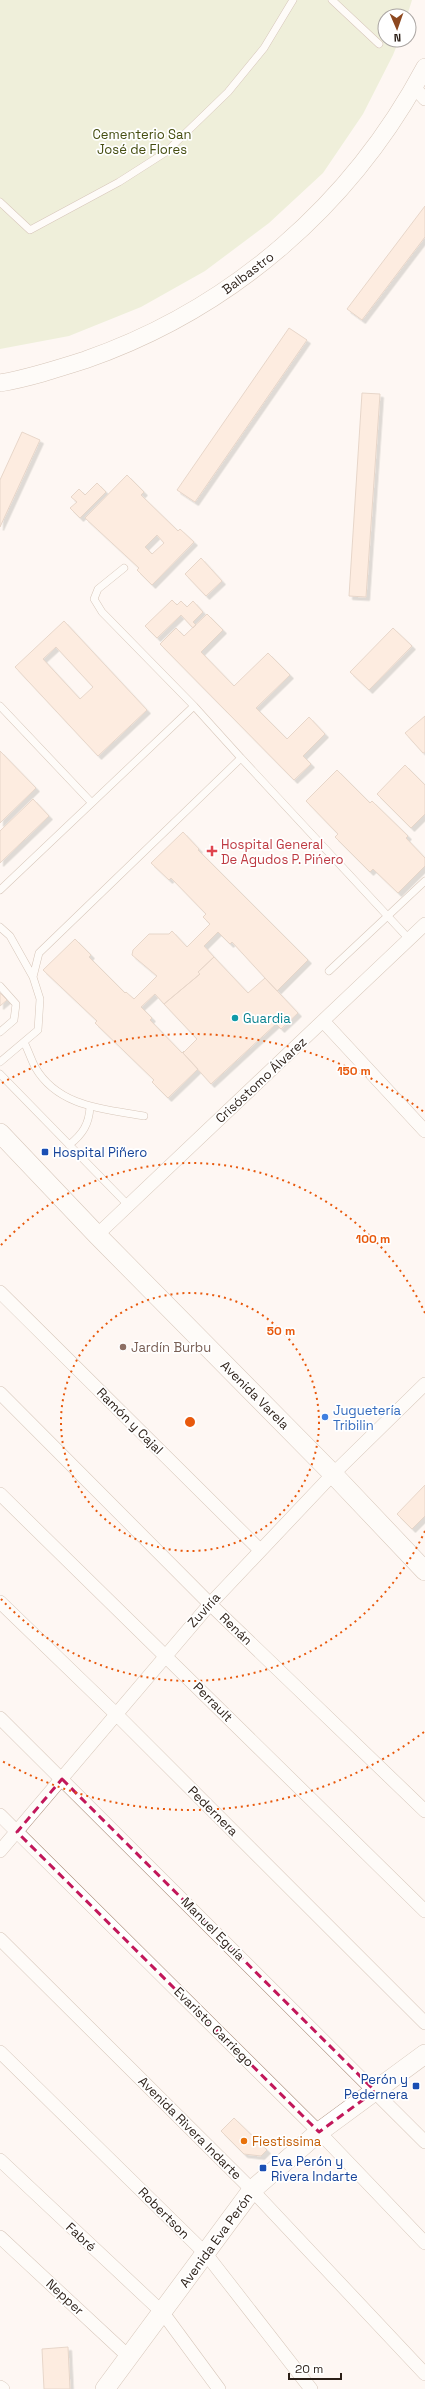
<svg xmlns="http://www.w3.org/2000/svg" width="425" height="2389" font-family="'Space Grotesk',sans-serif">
<defs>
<filter id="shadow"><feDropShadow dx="3.5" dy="3.5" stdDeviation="0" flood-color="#0004"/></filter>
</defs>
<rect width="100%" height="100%" fill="#fef7f3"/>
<path fill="#dde5bd" d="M 0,0 L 412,0 L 407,16 L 385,16 L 385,40 L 399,40 L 393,55 L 363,114 L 323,173 L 269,223 L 205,271 L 141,307 L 69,336 L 0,349 Z"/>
<path fill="#fddeca" stroke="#cdad98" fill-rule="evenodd" filter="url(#shadow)" d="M 425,206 L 425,237 L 362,320 L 347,309 Z
M 289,328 L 307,340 L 195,502 L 177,490 Z
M 362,393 L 380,394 L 366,597 L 349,596 Z
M 22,432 L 40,440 L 0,527 L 0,480 Z
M 127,475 L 144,492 L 141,495 L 178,531 L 180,529 L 194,542 L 152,585 L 137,570 L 139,568 L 85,518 ZM 157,535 L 164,543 L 152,554 L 145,547 Z
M 97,483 L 106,492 L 80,518 L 70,508 L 77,502 L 71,497 L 79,489 L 85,495 Z
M 201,558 L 222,581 L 206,596 L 185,574 Z
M 172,600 L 177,605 L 181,601 L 187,607 L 193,601 L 203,612 L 193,622 L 196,625 L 193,628 L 181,615 L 157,638 L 145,626 Z
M 207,614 L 223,630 L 201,652 L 234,686 L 268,653 L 290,675 L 256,708 L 287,739 L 309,717 L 325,734 L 303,756 L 311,764 L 294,780 L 160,644 L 176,628 L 184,636 Z
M 64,621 L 147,710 L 98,756 L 15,667 ZM 56,647 L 93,687 L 80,699 L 43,659 Z
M 393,628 L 412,646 L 369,690 L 350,672 Z
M 425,716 L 425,752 L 423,753 L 405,733 Z
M 0,751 L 36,788 L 0,823 Z
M 405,765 L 425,785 L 425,814 L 411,828 L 377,794 Z
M 337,770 L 370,803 L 372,801 L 408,836 L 406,838 L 425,858 L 425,866 L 398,893 L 373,869 L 370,872 L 335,837 L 338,834 L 306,801 Z
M 33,799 L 49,816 L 0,863 L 0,831 Z
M 183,832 L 199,849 L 198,850 L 308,960 L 277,991 L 232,942 L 230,944 L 218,932 L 204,946 L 214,957 L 198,972 L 200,974 L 164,1004 L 155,994 L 141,1007 L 152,1018 L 150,1020 L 182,1053 L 184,1051 L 183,1053 L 198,1069 L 168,1098 L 152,1082 L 154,1080 L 95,1023 L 97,1021 L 43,970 L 75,939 L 91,955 L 89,957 L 125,993 L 126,992 L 134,999 L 157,976 L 132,955 L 133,950 L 149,934 L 169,934 L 172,931 L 187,947 L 210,924 L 203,917 L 206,914 L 171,878 L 169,880 L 151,863 Z
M 214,957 L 248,993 L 265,978 L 298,1013 L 281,1029 L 276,1024 L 211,1084 L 183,1053 L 197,1039 L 164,1004 L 200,974 L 198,972 Z
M 0,993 L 7,1000 L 0,1006 Z
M 425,1485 L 425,1516 L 412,1529 L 397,1514 Z
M 234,2118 L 267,2150 L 261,2156 L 244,2154 L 221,2131 Z
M 68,2347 L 70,2389 L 44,2389 L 42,2349 Z"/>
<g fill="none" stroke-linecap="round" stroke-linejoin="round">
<g stroke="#a98a76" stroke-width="8">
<path id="service" d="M 332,0 L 379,44
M 0,202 L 30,230 L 119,182 L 166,152 L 228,92 L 264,48 L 293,0
M 124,568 L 98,589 L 94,599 L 102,612 L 194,706
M 0,706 L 91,802
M 241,758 L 409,939
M 0,890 L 194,706 L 241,758 L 39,953 L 33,977 L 40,999 L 38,1030 L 0,1062
M 0,927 L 10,936 L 33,977
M 329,971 L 425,881
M 0,986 L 16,1004 L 14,1020 L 0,1032
M 24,1042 C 28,1050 31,1059 35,1067 C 58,1107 104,1109 144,1116
M 0,1074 L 128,1205
M 69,1145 C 83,1134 89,1124 90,1107"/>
</g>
<g stroke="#a98a76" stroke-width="14">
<path id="minor" d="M 414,87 L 425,99
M 323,1021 L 425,1131
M 97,1235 L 425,924
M 0,1292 L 260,1550
M 0,1393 L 210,1604 L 425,1811
M 0,1494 L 425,1911
M 0,1602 L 117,1715 L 425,2023
M 0,1718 L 425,2142
M 0,1815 L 319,2132 L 425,2243
M 0,1851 L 210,1604 L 333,1474 L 425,1384
M 0,1939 L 252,2190 L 425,2374
M 0,2052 L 206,2254 L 311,2389
M 0,2160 L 163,2313 L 219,2389
M 0,2237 L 129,2357
M 0,2387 L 3,2389"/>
</g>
<g stroke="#a98a76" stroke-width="18">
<path id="tertiary" d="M 0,383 C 29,378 57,369 85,360 C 232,309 352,204 425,67"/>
</g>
<g stroke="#a98a76" stroke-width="20">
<path id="secondary" d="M 0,1133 L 97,1235 L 333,1474 L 425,1571
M 105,2389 L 252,2190 L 319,2132 L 425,2054"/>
</g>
<use href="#service" stroke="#fff" stroke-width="7"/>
<use href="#minor" stroke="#fff" stroke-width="13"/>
<use href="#tertiary" stroke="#fff" stroke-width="17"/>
<use href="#secondary" stroke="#fff" stroke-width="19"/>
</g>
<path d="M0 0H425V2389H0ZM 62,1779 L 375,2091 L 319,2132 L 17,1832 Z" fill="#fef7f3" fill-opacity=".55" fill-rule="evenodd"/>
<path fill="none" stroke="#c2185b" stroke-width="3" stroke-dasharray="8 5" stroke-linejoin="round" d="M 62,1779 L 375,2091 L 319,2132 L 17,1832 Z"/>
<g fill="none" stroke="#e8590c" stroke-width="2" stroke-dasharray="2 4">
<circle cx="190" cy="1422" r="129"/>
<path d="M425 1531A259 259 0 0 1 1 1599M1 1245A259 259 0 0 1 425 1313"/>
<path d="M424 1732A388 388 0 0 1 2 1761M2 1083A388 388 0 0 1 424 1112"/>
</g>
<path fill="#e0444e" stroke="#fff" stroke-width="1.5" d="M210 845h4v4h4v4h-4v4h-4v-4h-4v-4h4z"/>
<circle fill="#0f9aa8" stroke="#fff" stroke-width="1.5" cx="235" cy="1018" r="4"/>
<g fill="#1a4fb4" stroke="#fff" stroke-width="1.5">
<rect x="41" y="1148" width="8" height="8" rx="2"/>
<rect x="412" y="2082" width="8" height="8" rx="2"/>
<rect x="259" y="2164" width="8" height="8" rx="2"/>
</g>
<circle fill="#8d6e63" stroke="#fff" stroke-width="1.5" cx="123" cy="1347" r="4"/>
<circle fill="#3f7fe0" stroke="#fff" stroke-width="1.5" cx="325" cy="1417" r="4"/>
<circle fill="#e8710a" stroke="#fff" stroke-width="1.5" cx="244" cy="2141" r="4"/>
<g text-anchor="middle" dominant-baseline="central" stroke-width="3.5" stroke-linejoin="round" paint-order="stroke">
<g font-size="13" fill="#454d10" stroke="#fff">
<text x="142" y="134">Cementerio San<tspan x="142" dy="15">José de Flores</tspan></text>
</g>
<g font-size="13" fill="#2b1f17" stroke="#fff">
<text transform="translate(248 273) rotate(-37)">Balbastro</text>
<text transform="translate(261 1080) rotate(-43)">Crisóstomo Álvarez</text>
<text transform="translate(255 1395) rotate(45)">Avenida Varela</text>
<text transform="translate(130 1421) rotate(45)">Ramón y Cajal</text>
<text transform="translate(204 1610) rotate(-48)">Zuviría</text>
<text transform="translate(236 1629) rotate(44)">Renán</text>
<text transform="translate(213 1702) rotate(45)">Perrault</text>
<text transform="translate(213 1811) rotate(45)">Pedernera</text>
<text transform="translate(213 1929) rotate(45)">Manuel Eguía</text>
<text transform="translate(214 2027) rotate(45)">Evaristo Carriego</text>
<text transform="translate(190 2128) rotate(45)">Avenida Rivera Indarte</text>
<text transform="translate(164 2213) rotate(45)">Robertson</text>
<text transform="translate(81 2237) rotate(43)">Fabré</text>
<text transform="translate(216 2240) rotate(-54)">Avenida Eva Perón</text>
<text transform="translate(65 2297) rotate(43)">Nepper</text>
</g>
<g font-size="13" fill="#be3a42" stroke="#fff" text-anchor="start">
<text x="221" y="844">Hospital General<tspan x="221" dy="15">De Agudos P. Pińero</tspan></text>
</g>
<g font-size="13" fill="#0d838f" stroke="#fff" text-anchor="start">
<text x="243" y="1018">Guardia</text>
</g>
<g font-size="13" fill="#164399" stroke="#fff" text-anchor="start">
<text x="53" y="1152">Hospital Piñero</text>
<text x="408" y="2079" text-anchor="end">Perón y<tspan x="408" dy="15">Pedernera</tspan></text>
<text x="271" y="2161">Eva Perón y<tspan x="271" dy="15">Rivera Indarte</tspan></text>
</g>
<g font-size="13" fill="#785e54" stroke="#fff" text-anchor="start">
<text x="131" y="1347">Jardín Burbu</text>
</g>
<g font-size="13" fill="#366cbe" stroke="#fff" text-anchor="start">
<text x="333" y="1410">Juguetería<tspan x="333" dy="15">Tribilin</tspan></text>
</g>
<g font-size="13" fill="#c56008" stroke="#fff" text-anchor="start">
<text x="252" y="2141">Fiestissima</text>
</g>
</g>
<circle cx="190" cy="1422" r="6" fill="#e8590c" stroke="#fff" stroke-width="2"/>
<g font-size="12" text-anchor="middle" font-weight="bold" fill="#e8590c" stroke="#fff" stroke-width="3.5" stroke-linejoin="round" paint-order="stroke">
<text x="354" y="1075">150 m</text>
<text x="373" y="1243">100 m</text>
<text x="281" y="1335">50 m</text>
</g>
<g transform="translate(397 28) rotate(178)"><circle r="19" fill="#ffffff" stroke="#aaa5a2"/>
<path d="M0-3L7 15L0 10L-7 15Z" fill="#8d481f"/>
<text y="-6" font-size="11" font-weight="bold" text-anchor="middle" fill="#2b1f17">N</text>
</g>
<path d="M289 2373v6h52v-6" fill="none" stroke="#2b1f17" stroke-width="2"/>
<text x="295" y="2373" font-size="12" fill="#2b1f17" stroke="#ffffff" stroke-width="3" paint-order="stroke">20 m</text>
</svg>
